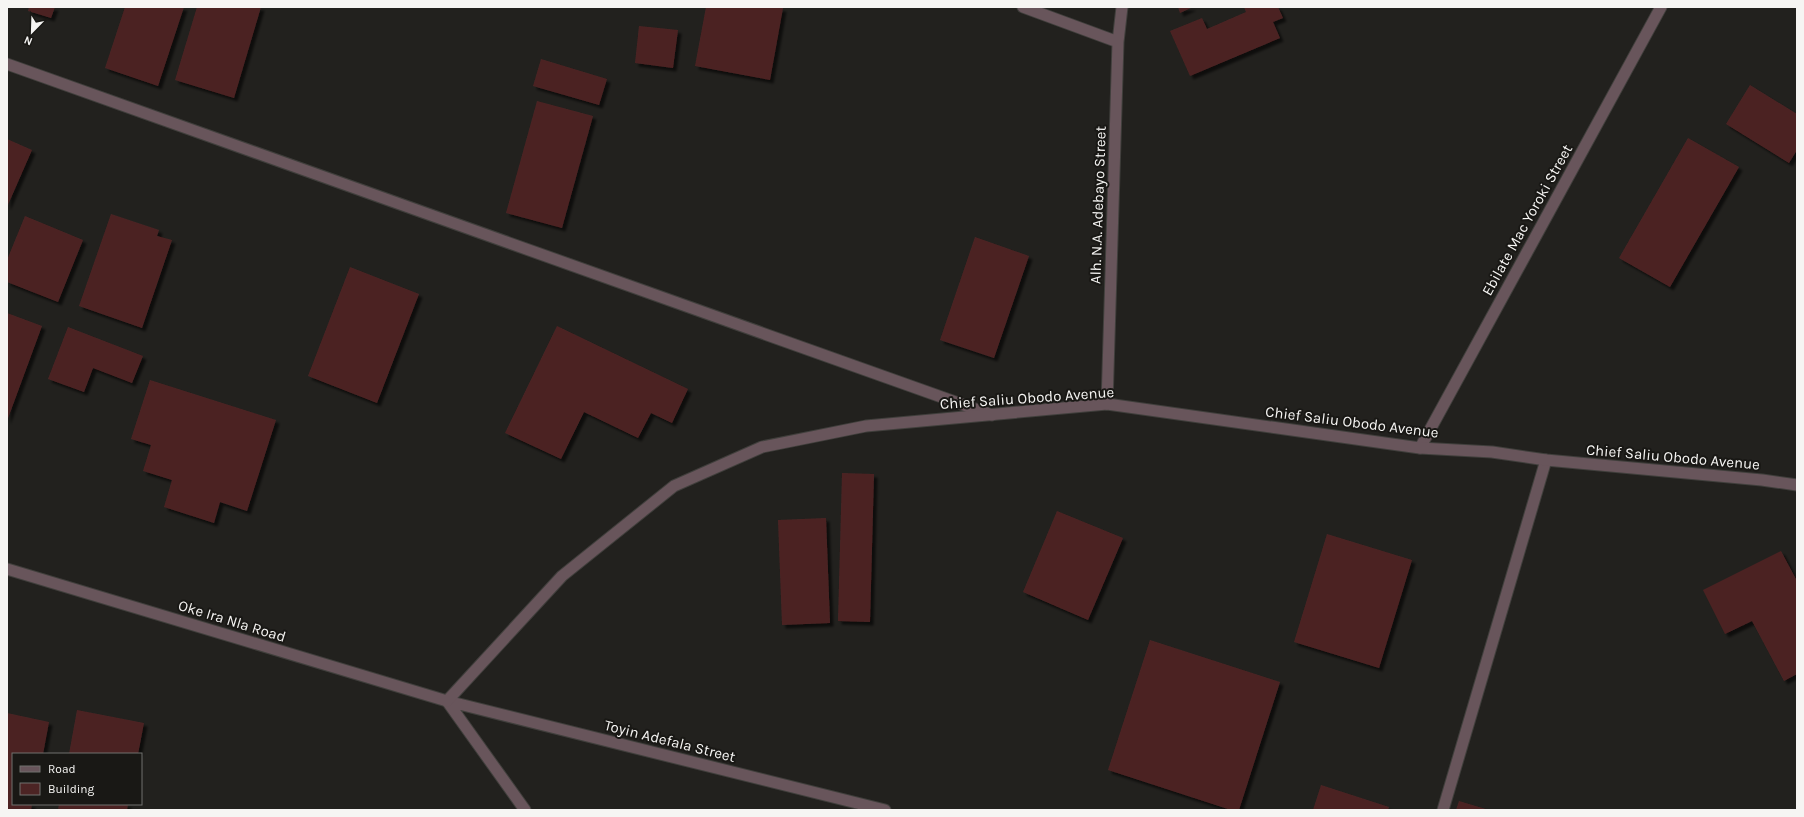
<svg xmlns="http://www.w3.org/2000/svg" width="1804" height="817" font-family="Karla,sans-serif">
<defs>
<filter id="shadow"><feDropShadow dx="3.5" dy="3.5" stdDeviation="1" flood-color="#0009"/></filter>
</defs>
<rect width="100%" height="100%" fill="#22211e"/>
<path fill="#4c2424" filter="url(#shadow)" d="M 29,7 L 55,7 L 51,18 L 28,11 Z
M 125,7 L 184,7 L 158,86 L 105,68 Z
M 197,7 L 261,7 L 234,98 L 175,80 Z
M 706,7 L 783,8 L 770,80 L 695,66 Z
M 1178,7 L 1193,7 L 1180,13 Z
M 1244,7 L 1278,7 L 1283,18 L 1273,22 L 1280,38 L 1190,76 L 1170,31 L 1202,18 L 1207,29 L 1246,12 Z
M 639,26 L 678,30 L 673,68 L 635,63 Z
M 541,59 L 607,79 L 599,105 L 533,86 Z
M 1750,85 L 1797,114 L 1797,150 L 1789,163 L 1726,124 Z
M 537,101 L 593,116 L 562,228 L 506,213 Z
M 1688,138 L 1739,167 L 1670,287 L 1619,258 Z
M 7,139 L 32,150 L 7,207 Z
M 111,214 L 159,230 L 157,236 L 172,240 L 142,328 L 79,306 Z
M 25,216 L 83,240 L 58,302 L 7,282 L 7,260 Z
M 975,237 L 1029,256 L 994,358 L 940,340 Z
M 350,267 L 419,294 L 377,403 L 308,376 Z
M 7,313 L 42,326 L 7,421 Z
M 557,326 L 688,389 L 672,423 L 651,413 L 638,438 L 584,412 L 561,459 L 505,433 Z
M 68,327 L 143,356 L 132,383 L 93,368 L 84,392 L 48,379 Z
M 150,380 L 276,420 L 247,511 L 220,502 L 214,523 L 164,507 L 172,480 L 143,471 L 151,445 L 131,439 Z
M 842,473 L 874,474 L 870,622 L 838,621 Z
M 1057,511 L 1123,538 L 1088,620 L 1023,592 Z
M 826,518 L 830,623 L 782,625 L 778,520 Z
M 1327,534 L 1412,560 L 1379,668 L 1294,642 Z
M 1781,551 L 1797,581 L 1797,674 L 1784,681 L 1752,621 L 1725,634 L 1703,590 Z
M 1150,640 L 1280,682 L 1239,810 L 1231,810 L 1108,770 Z
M 77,710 L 144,723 L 138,754 L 69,754 Z
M 7,713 L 49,722 L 43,754 L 13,754 L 13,804 L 32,804 L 31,810 L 7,810 Z
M 1321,785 L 1389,807 L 1388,810 L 1313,810 Z
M 1459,801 L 1489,810 L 1456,810 Z
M 59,804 L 128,804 L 127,810 L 58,810 Z"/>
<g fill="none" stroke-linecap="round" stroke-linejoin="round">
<g stroke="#403f3c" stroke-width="13">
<path id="minor" d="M 1023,7 L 1118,42
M 7,64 L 992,415
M 1107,404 L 1118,42 L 1122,7
M 1420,448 L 1661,7
M 447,701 L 885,810
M 447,701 L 525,810
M 1443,810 L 1546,460"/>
</g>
<g stroke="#403f3c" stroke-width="13">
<path id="tertiary" d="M 7,569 L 447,701 L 562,576 L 674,486 L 762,447 L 866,426 L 1107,404 L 1420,448 L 1492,452 L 1546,460 L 1762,480 L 1797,485"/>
</g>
<use href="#minor" stroke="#68555b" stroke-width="11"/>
<use href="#tertiary" stroke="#68555b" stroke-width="11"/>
</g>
<g text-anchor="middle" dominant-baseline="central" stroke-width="4" stroke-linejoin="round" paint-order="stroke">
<g font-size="15" fill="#f6f5f3" stroke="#191815">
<text transform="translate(1098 205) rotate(-88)">Alh. N.A. Adebayo Street</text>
<text transform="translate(1527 220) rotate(-61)">Ebilate Mac Yoroki Street</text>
<text transform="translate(1027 398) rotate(-4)">Chief Saliu Obodo Avenue</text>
<text transform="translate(1352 422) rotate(7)">Chief Saliu Obodo Avenue</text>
<text transform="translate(1673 457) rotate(5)">Chief Saliu Obodo Avenue</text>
<text transform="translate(232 621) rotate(17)">Oke Ira Nla Road</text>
<text transform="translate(670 741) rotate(14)">Toyin Adefala Street</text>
</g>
</g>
<rect width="1804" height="817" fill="none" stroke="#f6f5f3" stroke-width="16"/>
<rect x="12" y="753" width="130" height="52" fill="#191815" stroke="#71706e"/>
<rect x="20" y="766" width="20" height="6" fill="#68555b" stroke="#71706e"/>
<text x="48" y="773" font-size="12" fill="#f6f5f3">Road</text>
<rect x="20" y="783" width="20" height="12" fill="#4c2424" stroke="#71706e"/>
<text x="48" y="793" font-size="12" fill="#f6f5f3">Building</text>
<g transform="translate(32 32) rotate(203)" stroke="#191815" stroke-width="3" paint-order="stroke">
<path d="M0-3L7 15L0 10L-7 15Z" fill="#f6f5f3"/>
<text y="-6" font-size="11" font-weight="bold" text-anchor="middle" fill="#f6f5f3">N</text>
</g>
</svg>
